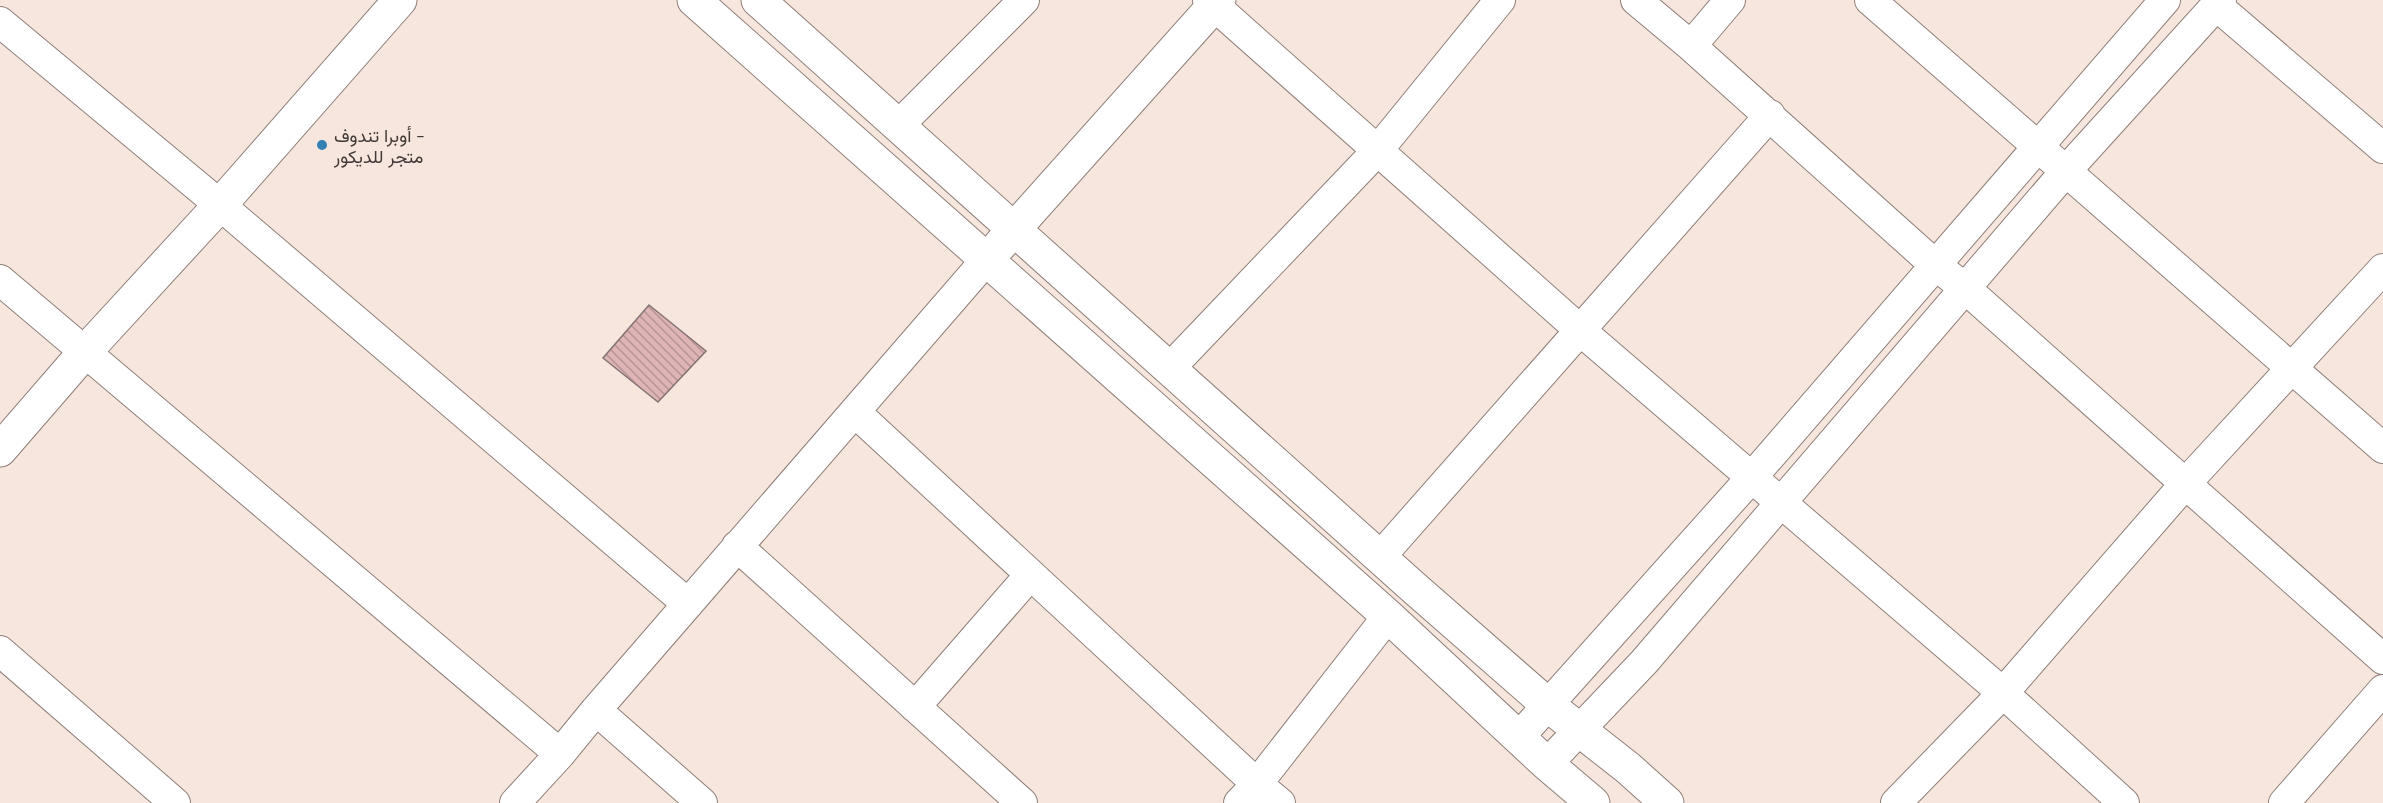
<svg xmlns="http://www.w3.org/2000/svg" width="2383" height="803" font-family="Lora,Vazirmatn,serif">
<defs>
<pattern id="building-back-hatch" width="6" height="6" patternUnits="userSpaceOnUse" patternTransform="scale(1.5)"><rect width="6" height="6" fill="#deb4b7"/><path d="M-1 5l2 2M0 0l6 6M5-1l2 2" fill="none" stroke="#b59396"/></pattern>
</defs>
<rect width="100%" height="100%" fill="#f7e6de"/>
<path fill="url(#building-back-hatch)" stroke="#847374" stroke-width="1.5" d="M 649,305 L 706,351 L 658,402 L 603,358 Z"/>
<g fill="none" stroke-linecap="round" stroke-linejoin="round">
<g stroke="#8e7e77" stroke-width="32">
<path id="street" d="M 1208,0 L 1581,331 L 2003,693 L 2124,803
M 1636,0 L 1691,46 L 1934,264 L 1966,289 L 2383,659
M 1870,0 L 2383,448
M 2216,5 L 2383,148
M 0,22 L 220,205 L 688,604
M 1691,46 L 1730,0
M 898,126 L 1024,0
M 0,280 L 560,754
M 1169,369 L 1378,150 L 1500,0
M 855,412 L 1257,784 L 1280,803
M 737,546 L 1022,803
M 1380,557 L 1770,115
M 0,651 L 175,803
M 915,707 L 1030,575
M 596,710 L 702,803
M 1519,737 L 1752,477 L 2165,0
M 1547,764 L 1644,662 L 2065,172 L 2221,0
M 515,803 L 560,754 L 596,710 L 987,259
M 1239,803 L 1257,784 L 1388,616
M 1896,803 L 2003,693 L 2185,484 L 2383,269
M 2284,803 L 2383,690"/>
</g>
<g stroke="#8e7e77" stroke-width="35">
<path id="secondary" d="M 694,0 L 1388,616 L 1547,764 L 1593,803
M 758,0 L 1412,586 L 1549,706 L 1628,768 L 1667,803
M 1000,245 L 1219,0
M 0,450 L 84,353 L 220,205 L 400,0"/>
</g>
<use href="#street" stroke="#fff" stroke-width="30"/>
<use href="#secondary" stroke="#fff" stroke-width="33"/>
</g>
<circle fill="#3381b3" stroke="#f7e6de" stroke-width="2" cx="322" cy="145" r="6"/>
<g text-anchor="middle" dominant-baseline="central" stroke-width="6" stroke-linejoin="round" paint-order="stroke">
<g font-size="18" fill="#403936" stroke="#f7e6de" text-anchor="start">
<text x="334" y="135">أوبرا تندوف -<tspan x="334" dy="21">متجر للديكور</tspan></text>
</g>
</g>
</svg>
